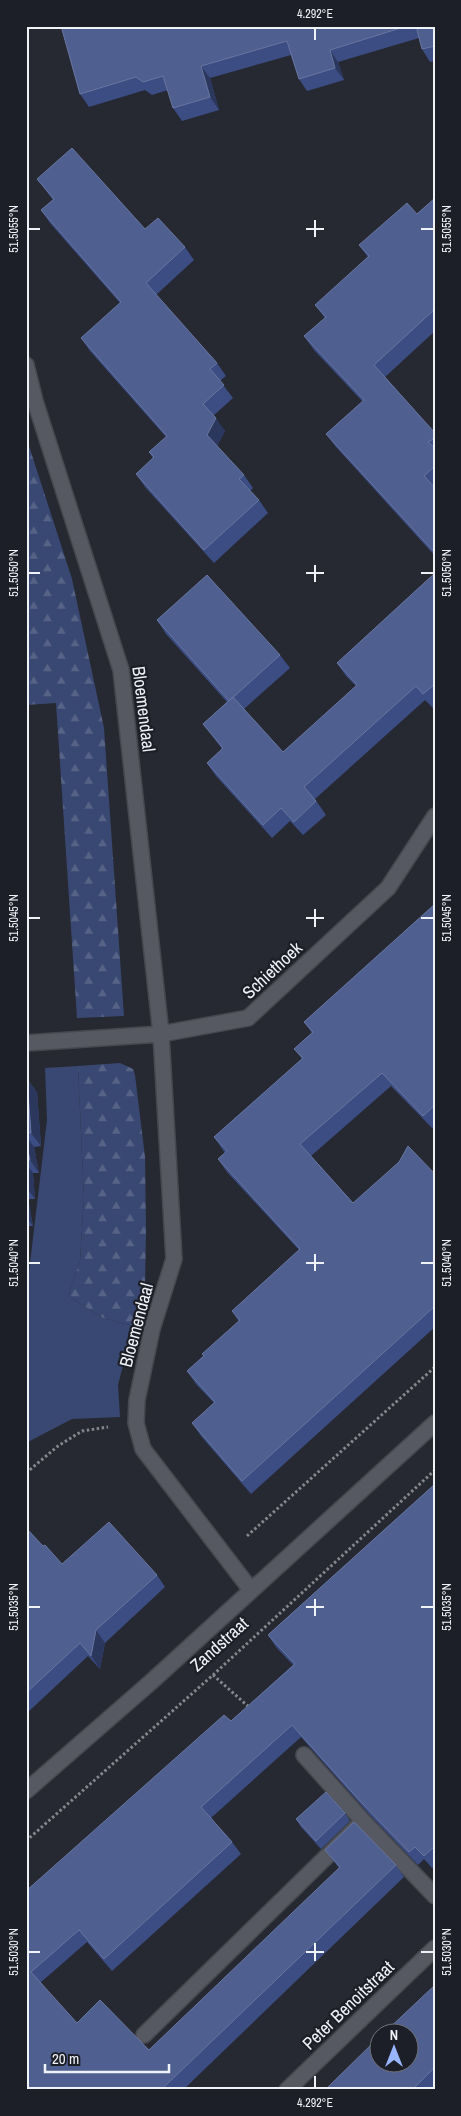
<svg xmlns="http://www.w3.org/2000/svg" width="461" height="2116" font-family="'Archivo Narrow',sans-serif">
<defs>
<pattern id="forest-firs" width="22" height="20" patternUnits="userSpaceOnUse" patternTransform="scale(1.25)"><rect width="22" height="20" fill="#394872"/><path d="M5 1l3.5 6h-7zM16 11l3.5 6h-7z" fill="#566387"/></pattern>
</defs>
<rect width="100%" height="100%" fill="#262931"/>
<path fill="#394872" d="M 78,1066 L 84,1198 L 80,1261 L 68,1296 L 103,1318 L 133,1326 L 118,1385 L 120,1417 L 72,1419 L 26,1443 L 26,1297 L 47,1120 L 45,1068 Z"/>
<path fill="url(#forest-firs)" d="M 26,446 L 29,446 L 72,579 L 104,728 L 124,1016 L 77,1018 L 56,703 L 26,705 Z
M 120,1063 L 133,1069 L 135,1075 L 145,1157 L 146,1230 L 145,1286 L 133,1326 L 103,1318 L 68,1296 L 80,1261 L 84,1198 L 78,1066 Z"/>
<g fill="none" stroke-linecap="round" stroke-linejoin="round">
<g stroke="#45484e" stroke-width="18">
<path id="service" d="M 304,1755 L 363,1821
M 144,2035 L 363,1821 L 435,1896"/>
</g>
<g stroke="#45484e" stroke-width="18">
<path id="minor" d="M 26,365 L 35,401 L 121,670 L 161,1034 L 174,1259 L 152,1329 L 137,1400 L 136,1423 L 143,1449 L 251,1590
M 26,1043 L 161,1034 L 248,1018 L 388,888 L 435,816
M 26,1791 L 151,1682 L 435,1423
M 287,2090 L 435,1948"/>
</g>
<path stroke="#84878e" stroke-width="3" stroke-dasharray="2.5 2.5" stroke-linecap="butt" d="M 26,1473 L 58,1446 L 82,1431 L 108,1427
M 247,1536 L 435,1367
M 213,1675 L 250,1708
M 26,1841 L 213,1675 L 435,1470"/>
<use href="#service" stroke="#565962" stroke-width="15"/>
<use href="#minor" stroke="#565962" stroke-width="15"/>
</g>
<path fill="#3c4d84" d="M 61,26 L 435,26 L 435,61 L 430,62 L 422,49 L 419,38 L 338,62 L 344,80 L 307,91 L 299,79 L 291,55 L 210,78 L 219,110 L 182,121 L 173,108 L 168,90 L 152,95 L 145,90 L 89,107 L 80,94 Z
M 37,179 L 185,247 L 194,260 L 156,295 L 217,363 L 226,376 L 220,381 L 233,398 L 213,416 L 225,431 L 217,446 L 244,475 L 253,488 L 250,491 L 259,500 L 268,513 L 214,563 L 145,487 L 136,474 L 153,458 L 149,452 L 166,437 L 90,351 L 81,338 L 120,303 L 50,223 L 41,210 L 53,200 Z
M 435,198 L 435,331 L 385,377 L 435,433 L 435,556 L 336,447 L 326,434 L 363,402 L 314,350 L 304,336 L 325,318 L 315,305 L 368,257 L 359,245 L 417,214 Z
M 435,573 L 435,706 L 433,708 L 425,700 L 315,799 L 326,815 L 303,835 L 290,821 L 272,838 L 216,776 L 207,763 L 222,749 L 213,737 L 203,724 L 227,702 L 166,634 L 157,620 L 280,655 L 290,668 L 244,709 L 283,752 L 356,686 L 346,676 L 337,663 Z
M 435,904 L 435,1126 L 432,1128 L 391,1086 L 311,1156 L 353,1203 L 435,1174 L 435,1327 L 251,1494 L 201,1436 L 192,1423 L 214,1403 L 196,1384 L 187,1371 L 239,1322 L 232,1311 L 299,1250 L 227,1172 L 218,1159 L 225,1153 L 214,1137 L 302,1059 L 294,1049 L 312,1033 L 304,1022 Z
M 26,1079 L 27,1079 L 37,1092 L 41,1146 L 34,1147 L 39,1173 L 33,1173 L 35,1199 L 28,1199 L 33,1226 L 27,1226 L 29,1252 L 27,1279 L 26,1279 Z
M 435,1484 L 435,1866 L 432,1868 L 424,1859 L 418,1865 L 370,1815 L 301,1737 L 211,1818 L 232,1842 L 241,1854 L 112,1971 L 87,1942 L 40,1983 L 77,2023 L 149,2050 L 339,1868 L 325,1850 L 396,1865 L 404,1877 L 183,2090 L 26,2090 L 26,1891 L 231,1721 L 293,1665 L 276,1647 L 268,1635 Z
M 26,1528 L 43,1546 L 62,1564 L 157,1575 L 165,1587 L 105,1643 L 100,1669 L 88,1656 L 26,1714 Z
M 345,1813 L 350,1821 L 321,1849 L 301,1827 L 296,1819 Z
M 435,1985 L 435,2090 L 325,2090 Z"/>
<path fill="#2b375d" d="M 330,50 L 338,62 L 344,80 L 335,68 Z
M 201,66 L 210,78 L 219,110 L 210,97 Z
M 216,418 L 225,431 L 216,448 L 207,435 Z
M 27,1079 L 37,1092 L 41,1146 L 31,1133 Z
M 26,1136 L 34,1147 L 39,1173 L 30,1160 L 26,1142 Z
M 26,1164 L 33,1173 L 35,1199 L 26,1187 Z
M 26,1197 L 28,1199 L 33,1226 L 26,1216 Z
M 26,1225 L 29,1252 L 27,1279 L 26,1277 Z
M 96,1630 L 105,1643 L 100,1669 L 91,1656 Z"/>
<path fill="#4f5f90" stroke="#6876a0" d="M 61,26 L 407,26 L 330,50 L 335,68 L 299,79 L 287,41 L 201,66 L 210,97 L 173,108 L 163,76 L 143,82 L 136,77 L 80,94 Z
M 416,26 L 435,26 L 435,46 L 422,49 Z
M 72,148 L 145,229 L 158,218 L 185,247 L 146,283 L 217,363 L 210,369 L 224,385 L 203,404 L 216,418 L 207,435 L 244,475 L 239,479 L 259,500 L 204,550 L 136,474 L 154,457 L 149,452 L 167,436 L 81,338 L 121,302 L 41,210 L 54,199 L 37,179 Z
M 435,198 L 435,309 L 374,365 L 435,433 L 435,438 L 428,442 L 435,448 L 435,466 L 424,476 L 435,488 L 435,553 L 326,434 L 364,400 L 304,336 L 326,317 L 315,305 L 369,256 L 359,245 L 407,203 L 417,214 Z
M 435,573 L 435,684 L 423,694 L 416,686 L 304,787 L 316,801 L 294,822 L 281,808 L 263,825 L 207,763 L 223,748 L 203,724 L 233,697 L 283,752 L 357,685 L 337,663 Z
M 207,575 L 280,655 L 229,701 L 157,620 Z
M 435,904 L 435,1105 L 423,1116 L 382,1073 L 300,1144 L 353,1203 L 399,1162 L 408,1146 L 435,1174 L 435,1306 L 242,1481 L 192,1423 L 215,1402 L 187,1371 L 204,1356 L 202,1354 L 240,1320 L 232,1311 L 300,1249 L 218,1159 L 227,1151 L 214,1137 L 303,1058 L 294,1049 L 313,1032 L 304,1022 Z
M 26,1079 L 27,1079 L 31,1133 L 26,1133 Z
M 26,1142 L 30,1160 L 26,1160 Z
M 435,1484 L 435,1846 L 424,1856 L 415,1847 L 409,1852 L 361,1802 L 292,1725 L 201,1807 L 232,1842 L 104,1959 L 79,1930 L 31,1972 L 77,2023 L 100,2000 L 149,2050 L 339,1868 L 340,1867 L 325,1850 L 354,1822 L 396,1865 L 164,2087 L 167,2090 L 26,2090 L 26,1891 L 224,1715 L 231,1721 L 295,1664 L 268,1635 Z
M 109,1522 L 157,1575 L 96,1630 L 91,1656 L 80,1643 L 26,1693 L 26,1528 L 43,1546 L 45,1545 L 62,1564 Z
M 326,1792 L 345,1813 L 316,1841 L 296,1819 Z
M 435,1985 L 435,2067 L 413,2089 L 414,2090 L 325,2090 L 378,2038 L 378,2064 L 408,2064 L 408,2034 L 383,2034 Z"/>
<path fill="none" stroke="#eff2f7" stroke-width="2" d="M 315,28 L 315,40M 315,220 L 315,237M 28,229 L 40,229M 306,229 L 324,229M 421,229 L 434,229M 315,565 L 315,582M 28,573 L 40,573M 306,573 L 324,573M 421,573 L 434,573M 315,909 L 315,927M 28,918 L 40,918M 306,918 L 324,918M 421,918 L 434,918M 315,1254 L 315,1271M 28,1263 L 40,1263M 306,1263 L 324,1263M 421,1263 L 434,1263M 315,1599 L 315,1616M 28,1607 L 40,1607M 306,1607 L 324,1607M 421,1607 L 434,1607M 315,1943 L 315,1961M 28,1952 L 40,1952M 306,1952 L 324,1952M 421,1952 L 434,1952M 315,2076 L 315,2088"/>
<g text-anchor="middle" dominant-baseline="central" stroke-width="4.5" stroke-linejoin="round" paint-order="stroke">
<g font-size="18" fill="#eff2f7" stroke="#1c1f27">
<text transform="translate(144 709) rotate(83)">Bloemendaal</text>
<text transform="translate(272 970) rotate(-43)">Schiethoek</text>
<text transform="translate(136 1325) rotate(-75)">Bloemendaal</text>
<text transform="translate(219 1644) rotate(-42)">Zandstraat</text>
<text transform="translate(348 2005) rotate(-44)">Peter Benoitstraat</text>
</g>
</g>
<rect width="461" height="2116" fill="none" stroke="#1c1f27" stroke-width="55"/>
<g transform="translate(394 2048)"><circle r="24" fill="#1c1f27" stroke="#70737a"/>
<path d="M0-4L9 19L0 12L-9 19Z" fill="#99b5fd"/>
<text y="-8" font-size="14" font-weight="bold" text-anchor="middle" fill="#eff2f7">N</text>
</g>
<path d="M45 2064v8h124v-8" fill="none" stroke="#eff2f7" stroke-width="2.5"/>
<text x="52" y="2064" font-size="15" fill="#eff2f7" stroke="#1c1f27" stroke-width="4" paint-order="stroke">20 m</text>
<rect x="28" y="28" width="406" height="2060" fill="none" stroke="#eff2f7" stroke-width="2"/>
<g font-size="12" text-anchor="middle" fill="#eff2f7">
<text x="315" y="18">4.292°E</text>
<text transform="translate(14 229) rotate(-90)" y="4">51.5055°N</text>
<text transform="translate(447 229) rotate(-90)" y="4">51.5055°N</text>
<text transform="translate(14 573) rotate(-90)" y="4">51.5050°N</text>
<text transform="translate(447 573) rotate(-90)" y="4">51.5050°N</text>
<text transform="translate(14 918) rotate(-90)" y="4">51.5045°N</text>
<text transform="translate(447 918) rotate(-90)" y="4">51.5045°N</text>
<text transform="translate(14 1263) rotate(-90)" y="4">51.5040°N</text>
<text transform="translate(447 1263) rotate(-90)" y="4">51.5040°N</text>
<text transform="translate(14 1607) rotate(-90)" y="4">51.5035°N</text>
<text transform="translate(447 1607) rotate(-90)" y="4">51.5035°N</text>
<text transform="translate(14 1952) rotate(-90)" y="4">51.5030°N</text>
<text transform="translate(447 1952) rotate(-90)" y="4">51.5030°N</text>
<text x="315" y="2107">4.292°E</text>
</g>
</svg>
